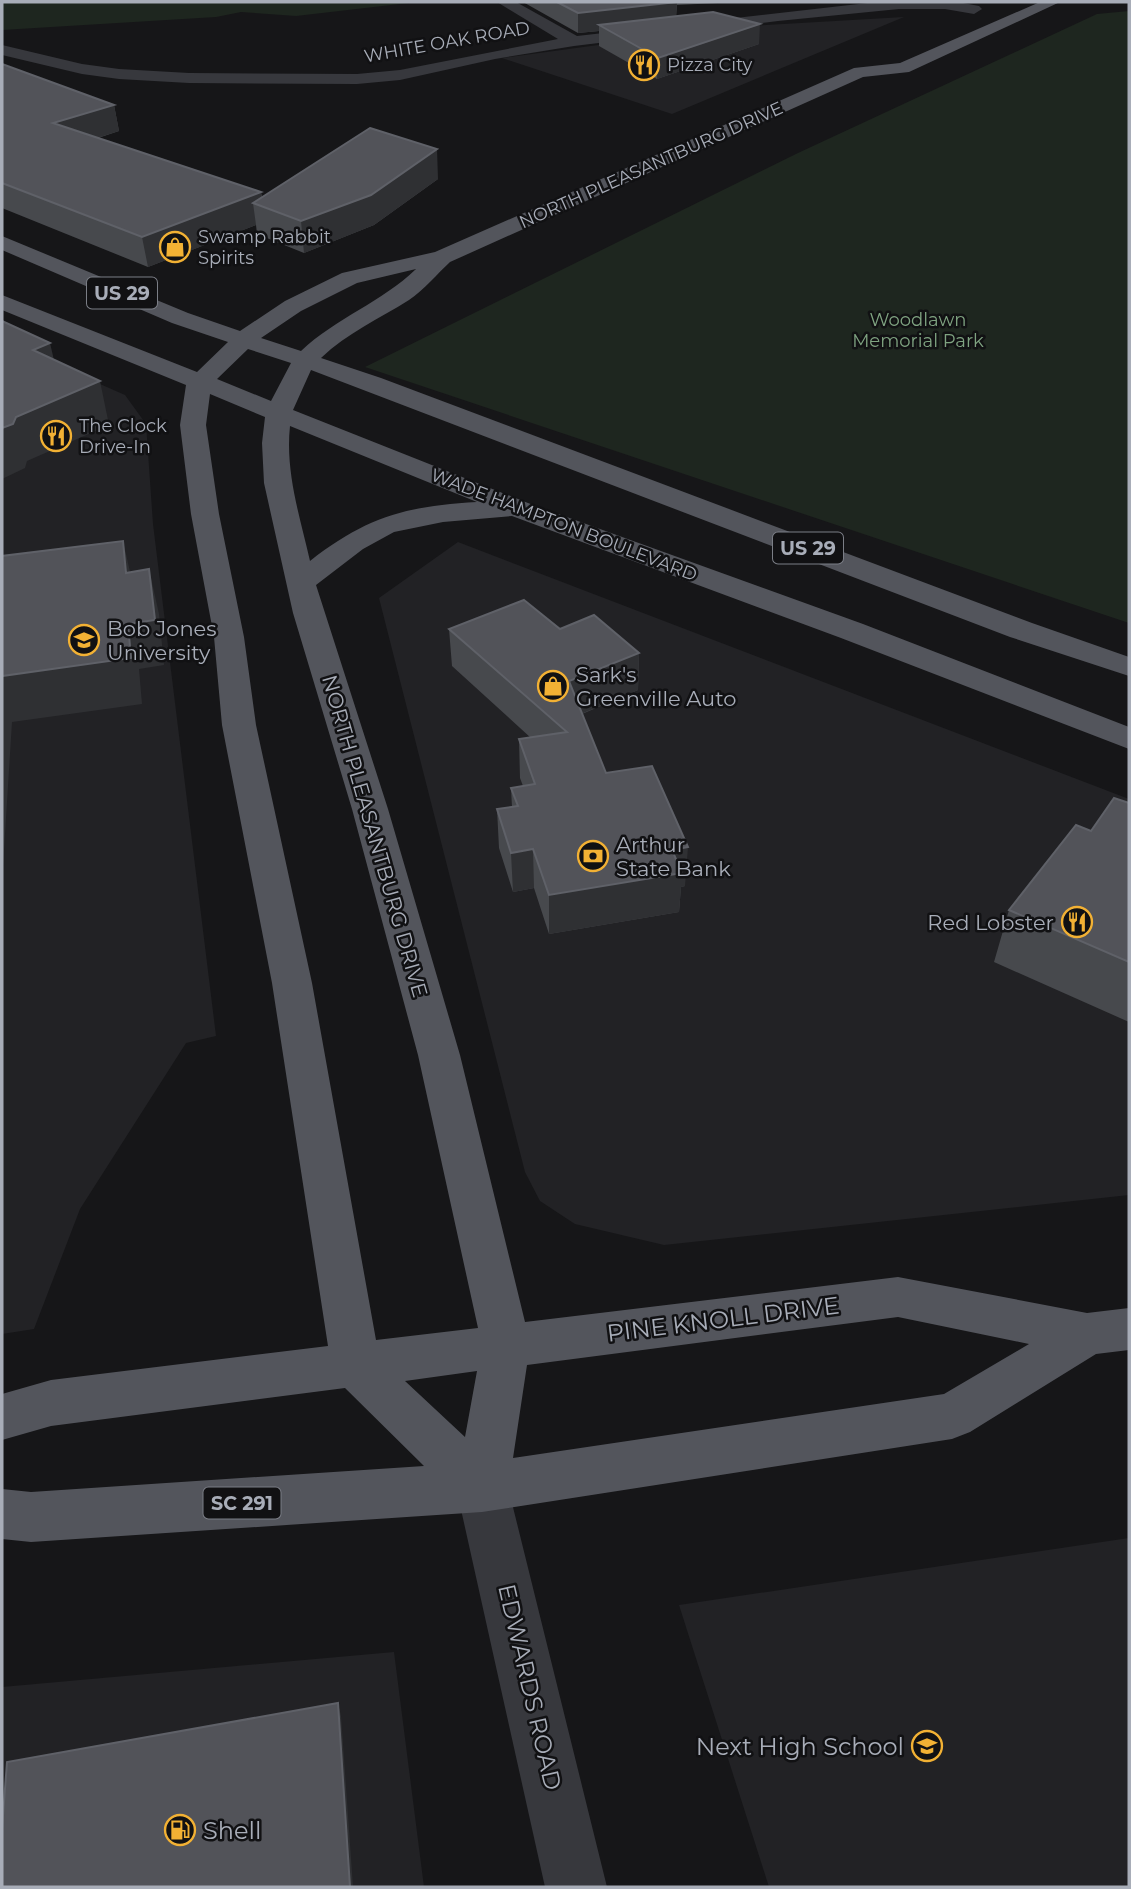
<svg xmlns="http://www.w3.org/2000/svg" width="1131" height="1889" font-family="Montserrat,sans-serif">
<rect width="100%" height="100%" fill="#161618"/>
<path fill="#222225" d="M 904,17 L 672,114 L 502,58 L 731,27 Z
M 2,341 L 125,395 L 146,424 L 153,524 L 216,1036 L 186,1043 L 80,1209 L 34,1329 L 2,1334 Z
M 458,542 L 1129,799 L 1129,1195 L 664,1245 L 575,1224 L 540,1201 L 525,1172 L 379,598 Z
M 1129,1538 L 1129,1887 L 769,1887 L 679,1605 Z
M 394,1652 L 424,1887 L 2,1887 L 2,1687 Z"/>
<path fill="#1e261f" d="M 2,2 L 417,2 L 296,16 L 241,12 L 216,17 L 2,30 Z
M 1129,11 L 1129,623 L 365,367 L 798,153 L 1097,14 Z"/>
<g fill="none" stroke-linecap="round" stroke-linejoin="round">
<path fill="#37383d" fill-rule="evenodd" d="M 497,2 L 516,2 L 577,36 L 876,2 L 958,2 L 979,6 L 982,9 L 974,14 L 945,9 L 899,9 L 778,21 L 574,46 L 495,59 L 400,80 L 357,84 L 189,83 L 119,79 L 82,74 L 2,55 L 2,45 L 82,64 L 119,69 L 189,73 L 357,74 L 400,70 L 558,39 Z
M 482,1462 L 500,1469 L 508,1487 L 607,1887 L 545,1887 L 456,1487 L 464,1469 Z"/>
<path fill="#53555c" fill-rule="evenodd" d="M 1040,2 L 1060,2 L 909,72 L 863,77 L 450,262 C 437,274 424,290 409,300 C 379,319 347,333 321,358 L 381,378 L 1032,623 L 1129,657 L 1129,676 L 1010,637 L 311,370 L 293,410 L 528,503 L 863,624 L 1129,727 L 1129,749 L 841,638 L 512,516 L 443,522 L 394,532 L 363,549 L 316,585 L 388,809 L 460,1055 L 525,1322 L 898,1277 L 1087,1313 L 1129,1308 L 1129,1350 L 1096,1354 L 970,1432 L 952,1439 L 482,1512 L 31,1542 L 2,1539 L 2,1489 L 31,1492 L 424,1466 L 345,1388 L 51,1426 L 2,1440 L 2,1394 L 51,1380 L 328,1346 L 272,983 L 222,725 L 214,637 L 191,514 L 180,425 L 186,385 L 2,310 L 2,295 L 197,372 L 228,342 L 172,323 L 2,250 L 2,236 L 188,313 L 240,331 L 285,301 L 342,273 L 435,252 L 854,68 L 900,63 ZM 416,269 C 382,302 336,318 301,351 L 261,338 L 301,311 L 357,283 ZM 248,349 L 291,363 L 271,401 L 217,379 ZM 210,394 L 265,417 L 262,443 L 264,483 L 293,613 L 352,809 L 418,1055 L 478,1328 L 376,1340 L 312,983 L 256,725 L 244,637 L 219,514 L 206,425 ZM 290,426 L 477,502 C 406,506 366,517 310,561 C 300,517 285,472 290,426 ZM 898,1317 L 1029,1344 L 944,1394 L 513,1458 L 527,1365 ZM 477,1371 L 465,1437 L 405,1381 Z"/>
</g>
<path fill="#47494d" d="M 523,2 L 738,2 L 677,5 L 676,16 L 759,44 L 657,79 L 599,46 L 599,31 L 578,33 Z
M 2,64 L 114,105 L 119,131 L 98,138 L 261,192 L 262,197 L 438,179 L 374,225 L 304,253 L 257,234 L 256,225 L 148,267 L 2,208 Z
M 449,629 L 560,629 L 639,653 L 638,690 L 582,714 L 606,773 L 685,886 L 681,887 L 679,912 L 549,934 L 534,888 L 513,892 L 499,848 L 497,809 L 512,807 L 511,788 L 523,786 L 520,778 L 519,739 L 531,738 L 452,666 Z
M 1129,803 L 1129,1022 L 994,962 L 1009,910 L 1091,831 Z"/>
<path fill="#2f3033" d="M 677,2 L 676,22 L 599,25 L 599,31 L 578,33 L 578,13 Z
M 760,24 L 759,44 L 657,79 L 658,58 Z
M 114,105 L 119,131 L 59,150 L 53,123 Z
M 437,149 L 438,179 L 374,225 L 304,253 L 301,221 Z
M 261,192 L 263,207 L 253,203 L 256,225 L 148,267 L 142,237 Z
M 50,343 L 60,386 L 33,350 Z
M 100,381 L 109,425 L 27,461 L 25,468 L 2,479 L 2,428 L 16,417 Z
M 123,541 L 133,585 L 126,573 Z
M 149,569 L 159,614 L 164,665 L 139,669 L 142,704 L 12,722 L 2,882 L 2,676 L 128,624 Z
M 639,653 L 638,690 L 569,719 L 569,681 Z
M 688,847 L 685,886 L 681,887 L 679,912 L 549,934 L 549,895 L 672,850 Z
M 533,849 L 534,888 L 513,892 L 511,853 Z
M 338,1703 L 341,1716 L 353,1887 L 350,1887 Z"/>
<path fill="#525359" stroke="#5f6168" stroke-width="2" d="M 557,2 L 677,2 L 578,13 Z
M 713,12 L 760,24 L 658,58 L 599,25 Z
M 2,64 L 114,105 L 53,123 L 261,192 L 142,237 L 2,183 Z
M 370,128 L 437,149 L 371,195 L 301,221 L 253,203 Z
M 2,321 L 50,343 L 33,350 L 100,381 L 16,417 L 13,424 L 2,428 Z
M 123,541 L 126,573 L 149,569 L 155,620 L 128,624 L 131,658 L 2,676 L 2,556 Z
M 524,600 L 560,629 L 594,615 L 639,653 L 569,681 L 606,773 L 652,766 L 688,847 L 672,850 L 682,873 L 549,895 L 533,849 L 511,853 L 497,809 L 518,806 L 511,788 L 535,784 L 519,739 L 567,732 L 449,629 Z
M 1114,798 L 1129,803 L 1129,962 L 1009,910 L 1076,825 L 1091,831 Z
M 338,1703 L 350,1887 L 2,1887 L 2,1829 L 7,1762 Z"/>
<defs>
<g id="restaurant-ring" transform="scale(1.575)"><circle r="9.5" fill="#111113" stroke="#f2b134" stroke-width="1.5"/><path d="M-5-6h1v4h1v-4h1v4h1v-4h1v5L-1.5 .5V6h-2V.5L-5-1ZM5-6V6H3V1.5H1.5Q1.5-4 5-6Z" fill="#f2b134"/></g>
<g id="shop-ring" transform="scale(1.575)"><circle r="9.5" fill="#111113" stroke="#f2b134" stroke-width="1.5"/><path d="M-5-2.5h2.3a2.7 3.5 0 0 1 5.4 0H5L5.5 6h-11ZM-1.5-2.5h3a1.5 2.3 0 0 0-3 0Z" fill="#f2b134"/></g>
<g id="university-ring" transform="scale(1.575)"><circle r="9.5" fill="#111113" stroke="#f2b134" stroke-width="1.5"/><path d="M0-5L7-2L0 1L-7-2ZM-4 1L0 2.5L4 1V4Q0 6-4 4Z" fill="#f2b134"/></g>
<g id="bank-ring" transform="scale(1.575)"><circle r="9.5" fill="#111113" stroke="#f2b134" stroke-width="1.5"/><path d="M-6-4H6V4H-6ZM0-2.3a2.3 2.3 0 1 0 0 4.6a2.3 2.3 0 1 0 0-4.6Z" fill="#f2b134"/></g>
<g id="school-ring" transform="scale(1.575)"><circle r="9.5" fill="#111113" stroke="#f2b134" stroke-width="1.5"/><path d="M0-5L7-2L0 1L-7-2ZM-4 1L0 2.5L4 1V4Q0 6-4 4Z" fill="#f2b134"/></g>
<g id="fuel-ring" transform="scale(1.575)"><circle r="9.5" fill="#111113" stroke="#f2b134" stroke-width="1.5"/><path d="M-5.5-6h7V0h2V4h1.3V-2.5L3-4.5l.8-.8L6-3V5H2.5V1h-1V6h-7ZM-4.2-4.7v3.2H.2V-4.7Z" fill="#f2b134"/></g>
</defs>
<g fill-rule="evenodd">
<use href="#restaurant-ring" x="644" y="65"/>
<use href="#shop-ring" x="175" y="247"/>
<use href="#restaurant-ring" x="56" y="436"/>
<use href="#university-ring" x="84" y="640"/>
<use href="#shop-ring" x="553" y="686"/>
<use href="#bank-ring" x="593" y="856"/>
<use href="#restaurant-ring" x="1077" y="922"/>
<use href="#school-ring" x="927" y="1746"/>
<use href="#fuel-ring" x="180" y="1830"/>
</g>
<g text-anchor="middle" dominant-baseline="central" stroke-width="5" stroke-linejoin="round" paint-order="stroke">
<g font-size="18" fill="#a8adb8" stroke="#111113">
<text transform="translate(447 42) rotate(-10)">WHITE OAK ROAD</text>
<text transform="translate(651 165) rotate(-24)">NORTH PLEASANTBURG DRIVE</text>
<text transform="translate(564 525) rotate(21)">WADE HAMPTON BOULEVARD</text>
</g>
<g font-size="18" fill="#a8adb8" stroke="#111113" text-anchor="start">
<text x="667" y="65">Pizza City</text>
<text x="198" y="237">Swamp Rabbit<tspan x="198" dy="21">Spirits</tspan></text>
<text x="79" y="426">The Clock<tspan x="79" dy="21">Drive-In</tspan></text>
</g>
<g font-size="18" fill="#7fa381" stroke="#111113">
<text x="918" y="320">Woodlawn<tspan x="918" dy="21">Memorial Park</tspan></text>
</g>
<g fill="#111113" stroke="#7b7e86" stroke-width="2">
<rect x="87" y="277.5" width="70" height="31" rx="5"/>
<rect x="773" y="532.5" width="70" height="31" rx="5"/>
<rect x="203.5" y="1487.5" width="77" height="31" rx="5"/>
</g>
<g font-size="19" font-weight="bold" fill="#a8adb8">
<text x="122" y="293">US 29</text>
<text x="808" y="548">US 29</text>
<text x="242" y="1503">SC 291</text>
</g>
<g font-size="21" fill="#a8adb8" stroke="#111113" text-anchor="start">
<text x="107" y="628">Bob Jones<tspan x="107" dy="24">University</tspan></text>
<text x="576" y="674">Sark's<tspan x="576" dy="24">Greenville Auto</tspan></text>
<text x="616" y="844">Arthur<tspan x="616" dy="24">State Bank</tspan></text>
<text x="1054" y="922" text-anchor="end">Red Lobster</text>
</g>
<g font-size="21" fill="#a8adb8" stroke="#111113">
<text transform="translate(375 836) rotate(74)">NORTH PLEASANTBURG DRIVE</text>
</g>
<g font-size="24" fill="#a8adb8" stroke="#111113">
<text transform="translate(723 1319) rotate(-7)">PINE KNOLL DRIVE</text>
<text transform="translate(530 1687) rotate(77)">EDWARDS ROAD</text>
</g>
<g font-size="24" fill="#a8adb8" stroke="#111113" text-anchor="end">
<text x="904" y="1746">Next High School</text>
<text x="203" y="1830" text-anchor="start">Shell</text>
</g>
</g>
<rect width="1131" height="1889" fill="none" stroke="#a8adb8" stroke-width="7"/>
</svg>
